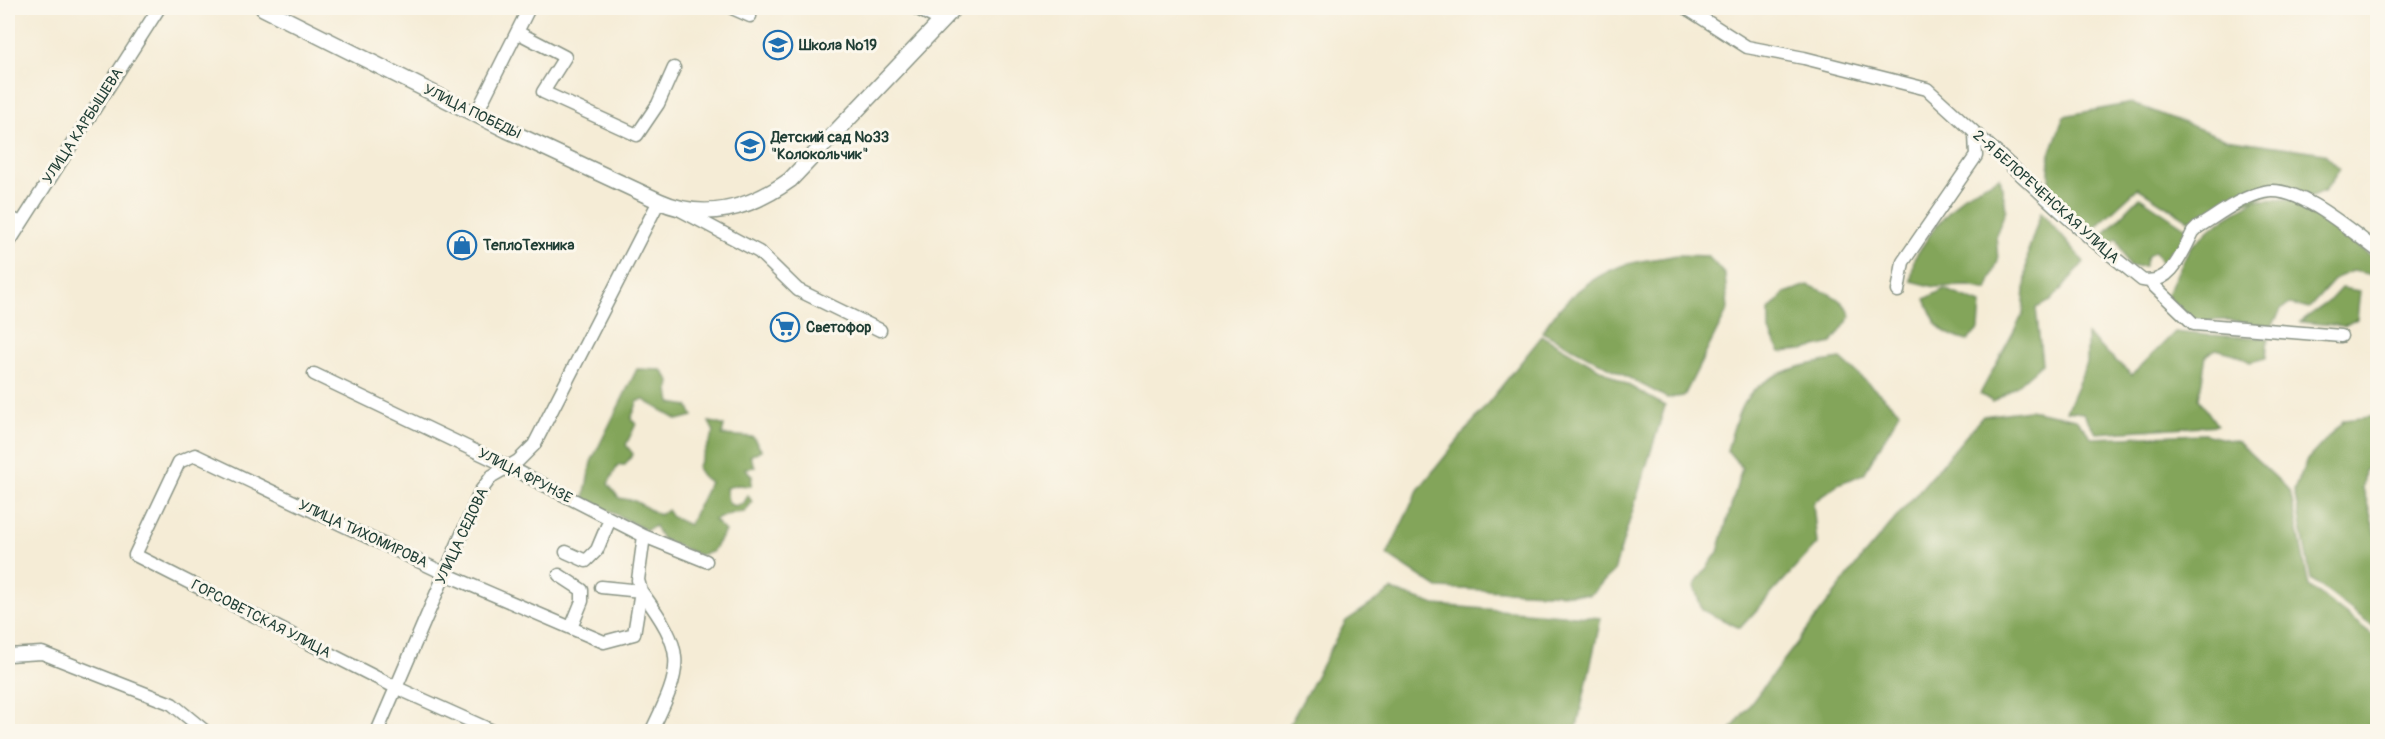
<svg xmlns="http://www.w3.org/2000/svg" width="2385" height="739" font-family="Pangolin,sans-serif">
<rect width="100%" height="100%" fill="#fbf7ec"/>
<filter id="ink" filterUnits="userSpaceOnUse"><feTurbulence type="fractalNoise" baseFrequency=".0167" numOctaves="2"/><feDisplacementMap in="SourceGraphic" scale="12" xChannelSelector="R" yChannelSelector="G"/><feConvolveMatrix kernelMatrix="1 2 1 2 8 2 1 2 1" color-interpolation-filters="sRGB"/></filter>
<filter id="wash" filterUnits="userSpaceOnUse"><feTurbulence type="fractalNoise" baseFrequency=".008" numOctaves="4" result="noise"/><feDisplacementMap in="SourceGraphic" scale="24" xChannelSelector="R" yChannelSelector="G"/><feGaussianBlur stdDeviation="1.35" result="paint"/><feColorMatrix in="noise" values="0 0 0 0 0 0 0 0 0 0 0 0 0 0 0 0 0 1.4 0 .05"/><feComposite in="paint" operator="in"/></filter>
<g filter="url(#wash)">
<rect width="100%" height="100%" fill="#f5ecd6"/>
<path fill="#83a55a" stroke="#517147" stroke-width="1.5" d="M 2132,103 L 2226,139 L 2324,153 L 2340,169 L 2324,192 L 2305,198 L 2277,192 L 2188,220 L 2138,188 L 2091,231 L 2049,195 L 2049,157 L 2064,116 Z
M 2000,177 L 2006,209 L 1996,235 L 1998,261 L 1987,290 L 1969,286 L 1935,287 L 1911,281 L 1914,259 L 1933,230 L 1964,195 Z
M 2140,197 L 2189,230 L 2164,273 L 2162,263 L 2155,251 L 2147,257 L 2144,266 L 2129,267 L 2117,238 L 2108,247 L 2098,240 Z
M 2291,199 L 2377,260 L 2377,304 L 2375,302 L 2374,275 L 2353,271 L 2336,278 L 2309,308 L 2290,304 L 2281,310 L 2272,326 L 2228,320 L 2195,321 L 2166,296 L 2190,247 L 2219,222 L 2255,200 Z
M 2041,212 L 2084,262 L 2051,301 L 2036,308 L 2042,364 L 2017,386 L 1993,402 L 1980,394 L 2023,314 L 2028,252 Z
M 1677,255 L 1708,256 L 1725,275 L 1728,309 L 1684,396 L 1667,398 L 1542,332 C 1561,302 1587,279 1621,266 C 1638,260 1659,259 1677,255 Z
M 1808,285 C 1825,292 1844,297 1851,316 L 1832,343 L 1803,350 L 1780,352 L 1769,331 L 1769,310 L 1785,293 Z
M 2341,288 L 2360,291 L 2357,319 L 2344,326 L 2300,322 L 2328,302 Z
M 1944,289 L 1981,304 L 1979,329 L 1967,341 C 1939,333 1936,326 1925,299 Z
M 2175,332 L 2206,335 L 2268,338 L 2266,358 L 2250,362 L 2235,354 L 2216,349 L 2206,355 L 2199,399 L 2217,425 L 2096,433 L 2083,413 L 2066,411 L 2087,363 L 2087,335 L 2132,375 Z
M 1542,336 L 1665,406 L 1614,571 L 1590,595 L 1438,588 L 1387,555 L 1418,490 Z
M 1841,359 L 1900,412 L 1864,474 L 1838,484 L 1813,503 L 1817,544 L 1740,628 L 1702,610 L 1694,586 L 1718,552 L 1742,468 L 1727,450 C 1732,435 1736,414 1745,401 C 1767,370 1806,364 1841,359 Z
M 637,369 L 662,370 L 670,381 L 669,391 L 671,403 L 688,406 L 693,416 L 678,420 L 644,400 L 638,401 L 631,419 L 636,424 L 626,445 L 633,454 L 625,465 L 618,465 L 608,484 L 619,498 L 635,501 L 659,515 L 667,510 L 672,517 L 689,525 L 710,482 L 703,477 L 697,468 L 714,432 L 709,422 L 716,423 L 724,426 L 722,435 L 753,437 L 761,450 L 750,456 L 755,467 L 745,468 L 752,476 L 751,486 L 737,485 L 726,488 L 728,503 L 734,506 L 744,503 L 748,495 L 752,502 L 745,512 L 733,513 L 714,520 L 725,531 L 712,552 L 699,555 L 662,539 L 655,526 L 646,530 L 584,498 L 591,462 Z
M 2029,410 L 2076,419 L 2092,438 L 2204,434 L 2238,442 L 2290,491 L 2309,586 L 2377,638 L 2377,731 L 1730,731 L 1860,560 L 1983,416 Z
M 2377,416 L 2377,464 L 2365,470 L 2363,488 L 2377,538 L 2377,629 L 2311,579 L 2294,490 L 2307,460 L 2344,420 Z
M 1392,590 L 1435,605 L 1601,618 L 1576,731 L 1286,731 L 1346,621 Z"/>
</g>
<g filter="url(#ink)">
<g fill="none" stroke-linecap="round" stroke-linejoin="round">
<g stroke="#8a9485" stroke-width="15">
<path id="minor" d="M 732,8 L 750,16
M 916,8 L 941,21
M 1686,8 L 1747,47 L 1804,58 L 1927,89 L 2090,238 L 2142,280 C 2170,286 2182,254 2193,232 L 2198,227 C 2218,215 2241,197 2264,192 C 2297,183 2352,232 2378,251
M 517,32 L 565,57 L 543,92 L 637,135 L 658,104 L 674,68
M 476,114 L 529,8
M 682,211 L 759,252 L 798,290 L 880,330
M 8,217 L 21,223
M 8,244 L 159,8
M 2150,282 L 2194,324 L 2341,336
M 1898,291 L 1903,262 L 1976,156 L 1975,134
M 314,374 L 515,470 L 644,536 L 706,561
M 566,552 L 586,561 L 597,550 L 610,519
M 559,575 L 582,590 L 582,601 L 571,628
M 601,587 L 641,591
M 641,591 C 686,652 684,665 651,732
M 8,655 L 42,653 L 172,704 L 206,732
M 377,732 L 480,492 L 492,476 L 518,461 L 534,445 L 659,201
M 495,732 L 395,687 L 135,555 L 179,462 L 195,455 L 450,576 L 571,628 L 604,642 L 634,634 L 641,591 L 638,580 L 644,536"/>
</g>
<g stroke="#8a9485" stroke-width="18">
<path id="major" d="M 263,8 L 507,130 L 659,201 C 705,222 751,208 790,180 L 954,8"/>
</g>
<use href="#minor" stroke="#fff" stroke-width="12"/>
<use href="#major" stroke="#fff" stroke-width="15"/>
</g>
</g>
<defs>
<g id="school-ring" transform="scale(1.5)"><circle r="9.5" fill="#fbf7ec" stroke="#1f6fb2" stroke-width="1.5"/><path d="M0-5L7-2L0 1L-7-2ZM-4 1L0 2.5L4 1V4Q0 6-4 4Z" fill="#1f6fb2"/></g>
<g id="shop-ring" transform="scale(1.5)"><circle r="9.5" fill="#fbf7ec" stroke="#1f6fb2" stroke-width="1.5"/><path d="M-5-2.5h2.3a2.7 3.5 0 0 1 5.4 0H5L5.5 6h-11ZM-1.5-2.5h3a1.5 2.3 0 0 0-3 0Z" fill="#1f6fb2"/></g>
<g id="supermarket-ring" transform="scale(1.5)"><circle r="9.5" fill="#fbf7ec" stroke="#1f6fb2" stroke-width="1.5"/><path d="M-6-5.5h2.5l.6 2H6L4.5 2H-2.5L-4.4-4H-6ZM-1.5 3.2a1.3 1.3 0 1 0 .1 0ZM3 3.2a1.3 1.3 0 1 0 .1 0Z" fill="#1f6fb2"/></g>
</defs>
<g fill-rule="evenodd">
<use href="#school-ring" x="778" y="45"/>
<use href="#school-ring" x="750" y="146"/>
<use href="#shop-ring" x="462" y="245"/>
<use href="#supermarket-ring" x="785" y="327"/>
</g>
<g text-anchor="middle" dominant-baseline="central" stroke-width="6" stroke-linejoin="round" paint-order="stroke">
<g font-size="15" font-weight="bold" fill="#1f3d34" stroke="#fbf7ec" text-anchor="start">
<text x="799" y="45">Школа №19</text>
<text x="771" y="137">Детский сад №33<tspan x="771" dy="17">"Колокольчик"</tspan></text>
<text x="483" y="245">ТеплоТехника</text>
<text x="806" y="327">Светофор</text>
</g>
<g font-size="15" fill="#1f3d34" stroke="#fbf7ec">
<text transform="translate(472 112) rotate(26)">УЛИЦА ПОБЕДЫ</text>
<text transform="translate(83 126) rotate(-57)">УЛИЦА КАРБЫШЕВА</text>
<text transform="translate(2046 197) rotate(42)">2-Я БЕЛОРЕЧЕНСКАЯ УЛИЦА</text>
<text transform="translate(525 476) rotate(27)">УЛИЦА ФРУНЗЕ</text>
<text transform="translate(363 534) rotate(25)">УЛИЦА ТИХОМИРОВА</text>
<text transform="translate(462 536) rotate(-65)">УЛИЦА СЕДОВА</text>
<text transform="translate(261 619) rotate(27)">ГОРСОВЕТСКАЯ УЛИЦА</text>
</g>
</g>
<rect width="2385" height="739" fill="none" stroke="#fbf7ec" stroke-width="30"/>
</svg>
